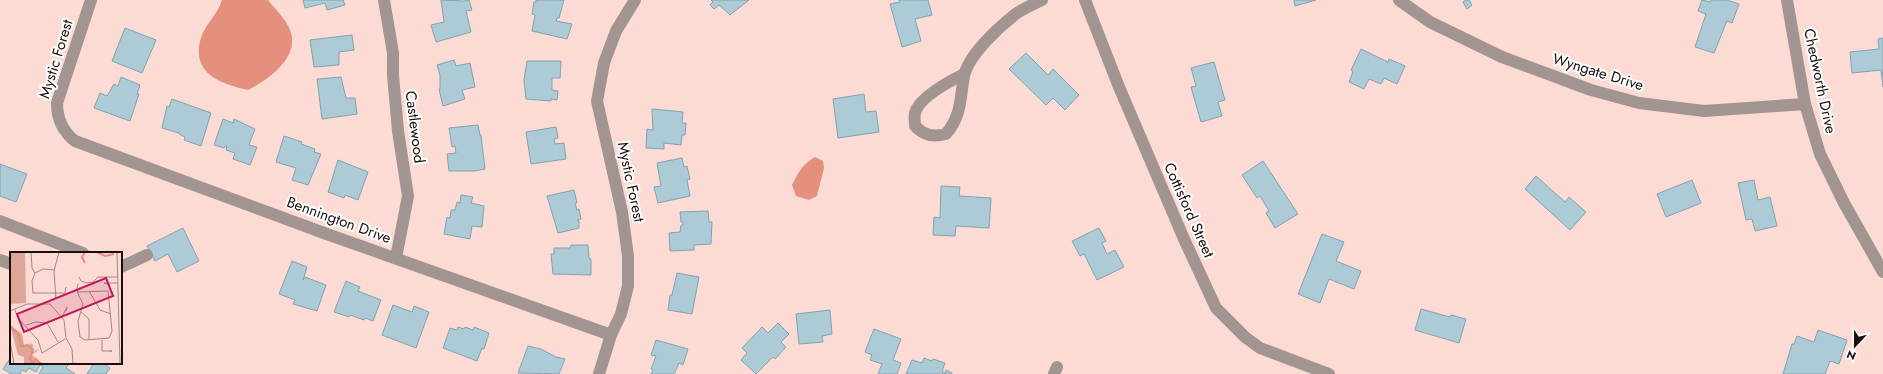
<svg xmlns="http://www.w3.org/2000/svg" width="1883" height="374" font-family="Jost,sans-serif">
<rect width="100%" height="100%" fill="#fbdbd4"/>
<path fill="#e5907d" d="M 222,0 L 268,0 C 277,11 290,23 292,37 C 295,61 266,81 248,90 C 242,89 236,87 230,85 C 207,78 193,63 201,38 C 205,24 217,16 222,0 Z
M 815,157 L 823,161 L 824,168 L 817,196 L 809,200 L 796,196 L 792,185 C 798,173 802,164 815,157 Z"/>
<path fill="#accbd7" stroke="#84a2ad" d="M 303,0 L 343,0 L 345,5 L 327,10 L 325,3 L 305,8 Z
M 441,0 L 464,1 L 469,0 L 472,10 L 466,11 L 471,32 L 436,42 L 431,25 L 444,22 Z
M 536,0 L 564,0 L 559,18 L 557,18 L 556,21 L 572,24 L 567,39 L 532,31 L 535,15 L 532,14 L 534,2 L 536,2 Z
M 711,0 L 749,0 L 730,15 L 719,5 L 714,9 L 710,5 L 713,2 Z
M 899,0 L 928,0 L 932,15 L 915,19 L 921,41 L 902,47 L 890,4 L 900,2 Z
M 1294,0 L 1316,0 L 1295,6 Z
M 1466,0 L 1469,0 L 1472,5 L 1467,9 L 1463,2 Z
M 1702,0 L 1710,2 L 1711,0 L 1727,0 L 1739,4 L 1732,23 L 1727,21 L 1714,53 L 1695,47 L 1706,14 L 1698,11 Z
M 125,28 L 156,40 L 142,73 L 112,61 Z
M 352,35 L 354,50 L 339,52 L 339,65 L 314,67 L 310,40 Z
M 1883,38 L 1883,87 L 1881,70 L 1852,73 L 1850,52 L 1879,49 L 1878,39 Z
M 1361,49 L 1388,62 L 1389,59 L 1405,66 L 1397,84 L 1384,78 L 1381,84 L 1369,79 L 1364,89 L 1349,82 L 1353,72 L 1351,70 Z
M 1026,53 L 1048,75 L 1053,69 L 1079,95 L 1065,110 L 1053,98 L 1046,105 L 1009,69 Z
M 454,60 L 456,66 L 470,63 L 475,87 L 462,90 L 465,99 L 443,106 L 439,89 L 440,89 L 440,75 L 437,65 Z
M 527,61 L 561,61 L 560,78 L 552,78 L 552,90 L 558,91 L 557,100 L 551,99 L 551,101 L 526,99 L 524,80 Z
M 1214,62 L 1225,100 L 1218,102 L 1222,116 L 1201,122 L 1191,87 L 1196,86 L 1191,68 Z
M 121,77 L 140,85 L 137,94 L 139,94 L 130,121 L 94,108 L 100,93 L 107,96 L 114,84 L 118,86 Z
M 341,77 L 346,98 L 355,98 L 357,114 L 322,119 L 317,79 Z
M 864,94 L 866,112 L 876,111 L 879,132 L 838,138 L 833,99 Z
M 172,99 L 211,113 L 201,146 L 184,140 L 185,137 L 179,134 L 179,133 L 162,128 L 167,106 L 169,107 Z
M 652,109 L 683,112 L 682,123 L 686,123 L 685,135 L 682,135 L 681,145 L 664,143 L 664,149 L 646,148 L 647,129 L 653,130 Z
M 223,119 L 233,123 L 234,119 L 255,129 L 249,145 L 257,147 L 250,165 L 233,159 L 235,153 L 226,150 L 227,146 L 225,146 L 224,148 L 214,145 Z
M 478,125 L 480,135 L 481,135 L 485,169 L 474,171 L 449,171 L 447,154 L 456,153 L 455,146 L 452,147 L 449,128 Z
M 556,127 L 558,138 L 554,139 L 555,144 L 564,143 L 566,159 L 531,164 L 526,132 Z
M 284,136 L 302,142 L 301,144 L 315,149 L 314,152 L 321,154 L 308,185 L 292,180 L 296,168 L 276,162 Z
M 682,158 L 684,167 L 687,166 L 690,179 L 687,180 L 690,196 L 658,203 L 654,187 L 661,186 L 657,163 Z
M 338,160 L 368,172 L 358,200 L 345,195 L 344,198 L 328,192 Z
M 1263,161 L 1298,214 L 1275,228 L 1266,213 L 1269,211 L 1260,196 L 1257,198 L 1242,175 Z
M 0,164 L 27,174 L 16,202 L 0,196 Z
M 1536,176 L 1565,202 L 1569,197 L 1586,212 L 1570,230 L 1525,189 Z
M 1692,180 L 1701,203 L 1666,217 L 1657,194 Z
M 1754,180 L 1758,200 L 1770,197 L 1777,226 L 1755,231 L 1752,219 L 1746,220 L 1738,183 Z
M 941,186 L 960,187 L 959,196 L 991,198 L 989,228 L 956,226 L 955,236 L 933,235 L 934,217 L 940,218 Z
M 574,190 L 577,203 L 575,203 L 577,210 L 579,209 L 581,219 L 577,220 L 579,221 L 579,228 L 558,233 L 547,196 Z
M 461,195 L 473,197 L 471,203 L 484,206 L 482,227 L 472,226 L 470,239 L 444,234 L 447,217 L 450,218 L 451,210 L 455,210 L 457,202 L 460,203 Z
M 708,211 L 709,222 L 712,222 L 711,244 L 694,245 L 694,250 L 670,251 L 669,233 L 680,232 L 681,225 L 683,225 L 683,222 L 681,222 L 680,212 Z
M 183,228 L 199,261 L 177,272 L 168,254 L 155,261 L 147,246 Z
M 1099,228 L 1106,241 L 1102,243 L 1107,254 L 1115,250 L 1124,267 L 1097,280 L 1084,254 L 1080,256 L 1072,241 Z
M 1322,234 L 1344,242 L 1336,261 L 1361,271 L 1354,289 L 1329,279 L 1320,303 L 1298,294 Z
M 571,245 L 588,245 L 589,258 L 591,259 L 591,275 L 553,274 L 551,254 L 554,254 L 554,248 L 570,248 Z
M 292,261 L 307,267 L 303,280 L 305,277 L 326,285 L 317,311 L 293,304 L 295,300 L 279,294 Z
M 677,273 L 699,277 L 692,314 L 668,310 L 670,295 L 672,295 Z
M 346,281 L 360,287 L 358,291 L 381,300 L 373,321 L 365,318 L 364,320 L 350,315 L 349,317 L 334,312 Z
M 393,305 L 412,312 L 414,306 L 429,312 L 416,348 L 382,335 Z
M 1421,309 L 1450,317 L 1451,315 L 1466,319 L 1459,343 L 1415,330 Z
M 830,310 L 832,334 L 822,336 L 823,342 L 799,344 L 796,314 Z
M 778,323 L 789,334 L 781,342 L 786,347 L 775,359 L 773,357 L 756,374 L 741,360 L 747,353 L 742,348 L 762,327 L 768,333 Z
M 458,327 L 464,329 L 465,327 L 473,330 L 474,327 L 489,333 L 484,349 L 482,348 L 477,361 L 443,348 L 450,328 L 457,330 Z
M 874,329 L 901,339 L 893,360 L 901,363 L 897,374 L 878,374 L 882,364 L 870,360 L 872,355 L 865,352 Z
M 1818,330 L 1847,340 L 1839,364 L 1830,361 L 1825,374 L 1783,374 L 1792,344 L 1794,344 L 1797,336 L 1814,342 Z
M 656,340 L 688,349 L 683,365 L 679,363 L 674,374 L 651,374 L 653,370 L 651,369 L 656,356 L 651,355 Z
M 528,346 L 541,349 L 556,357 L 565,359 L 559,374 L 518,373 Z
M 11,357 L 11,363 L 69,363 L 66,368 L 75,374 L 39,374 L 43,367 L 40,365 L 36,372 L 29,368 L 26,372 L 22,370 L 20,374 L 11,374 L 3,369 Z
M 924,358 L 932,361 L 933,359 L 945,363 L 942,371 L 945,373 L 946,370 L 952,373 L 952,374 L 906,374 L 912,360 L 922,363 Z
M 94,363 L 103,363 L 110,368 L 106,374 L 87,374 Z"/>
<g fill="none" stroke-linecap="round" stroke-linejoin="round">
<path stroke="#a29491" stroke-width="12" d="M 91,0 L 57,103 C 57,119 62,131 75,141 L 324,233 L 611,335
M 384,0 L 393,53 L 393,75 L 398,131 L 408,196 L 396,258
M 1085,0 L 1119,87 L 1184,239 L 1216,308 L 1245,337 L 1260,348 L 1329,374
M 1399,0 L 1430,22 L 1502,57 L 1591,90 L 1639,103 L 1704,111 L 1805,104
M 1787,0 L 1805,104 L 1820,154 L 1844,203 L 1883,272
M 964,74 C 950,81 919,97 915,113 C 914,117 915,122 915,126 C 925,136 933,137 946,134 C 962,115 960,98 964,76 C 969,54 1000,26 1017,13 C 1025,8 1034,4 1042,0
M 0,221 L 83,253
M 0,260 L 11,264
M 121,267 L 147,255
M 599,374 L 611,335 L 621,314 L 628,286 L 628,256 L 622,212 L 597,101 L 604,63 L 616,31 L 635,0
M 1054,374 L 1057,367"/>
</g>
<g text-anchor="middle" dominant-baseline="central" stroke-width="4" stroke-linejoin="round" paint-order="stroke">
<g font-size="15" fill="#180e0b" stroke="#fff">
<text transform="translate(56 59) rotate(-73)">Mystic Forest</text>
<text transform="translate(1598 72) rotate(17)">Wyngate Drive</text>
<text transform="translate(1820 81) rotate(78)">Chedworth Drive</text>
<text transform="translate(415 127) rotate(83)">Castlewood</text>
<text transform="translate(631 182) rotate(78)">Mystic Forest</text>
<text transform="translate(1189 210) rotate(66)">Cottisford Street</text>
<text transform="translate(339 220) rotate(20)">Bennington Drive</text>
</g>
</g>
<g transform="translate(10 252)">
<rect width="112" height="112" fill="#fbdbd4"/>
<path d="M 0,0 L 15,0 L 16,51 L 0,52 ZM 0,73 L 12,82 L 14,93 L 19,94 L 20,91 L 23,93 L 22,100 L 29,97 L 22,103 L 33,112 L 14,112 L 14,105 L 8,103 Z" fill="#dfa598"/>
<path fill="none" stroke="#e5907d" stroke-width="2" d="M 75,0 L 72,5 L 75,11M 87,0 L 95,4 L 104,2M 0,74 L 9,83 L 11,94 L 18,93 L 23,97 L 20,107 L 23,111M 22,112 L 26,107 L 31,112"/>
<path fill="none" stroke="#a08984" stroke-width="1" d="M 21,0 L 22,16 L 25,21M 107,0 L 110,112M 45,18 L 33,17 L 25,21 L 22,29 L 23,41 L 55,41 L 56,35M 69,25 L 71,29 L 77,31 L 83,30 L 88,25 L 107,25M 100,33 L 94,31 L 108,31M 79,39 L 90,58 L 101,62M 68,40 L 98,39 L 102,79 L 99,86 L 75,88 L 70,85 L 68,69 L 73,52 L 68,42 L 67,36 L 68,32M 46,47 L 44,19 L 49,0M 5,58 L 8,66 L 28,88 L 32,101 L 55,87M 0,59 L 17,52 L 40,52 L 54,68 L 56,86 L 62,97 L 63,112M 71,60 L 79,67 L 79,88M 52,65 L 57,55 L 56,59M 16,73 L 26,70 L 37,71 L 48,90M 92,88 L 92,99 L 102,99 L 99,99M 0,89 L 4,112"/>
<path fill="#c2185b" fill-opacity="0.15" stroke="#c2185b" stroke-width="2" d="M 96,26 L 103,44 L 14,80 L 7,62 Z"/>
<rect width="112" height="112" fill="none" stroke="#180e0b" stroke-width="2"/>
</g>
<g transform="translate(1855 346) rotate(202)" stroke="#ffffff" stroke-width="3" paint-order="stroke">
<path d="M0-3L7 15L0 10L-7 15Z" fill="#180e0b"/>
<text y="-6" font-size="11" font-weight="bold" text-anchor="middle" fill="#180e0b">N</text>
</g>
</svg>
